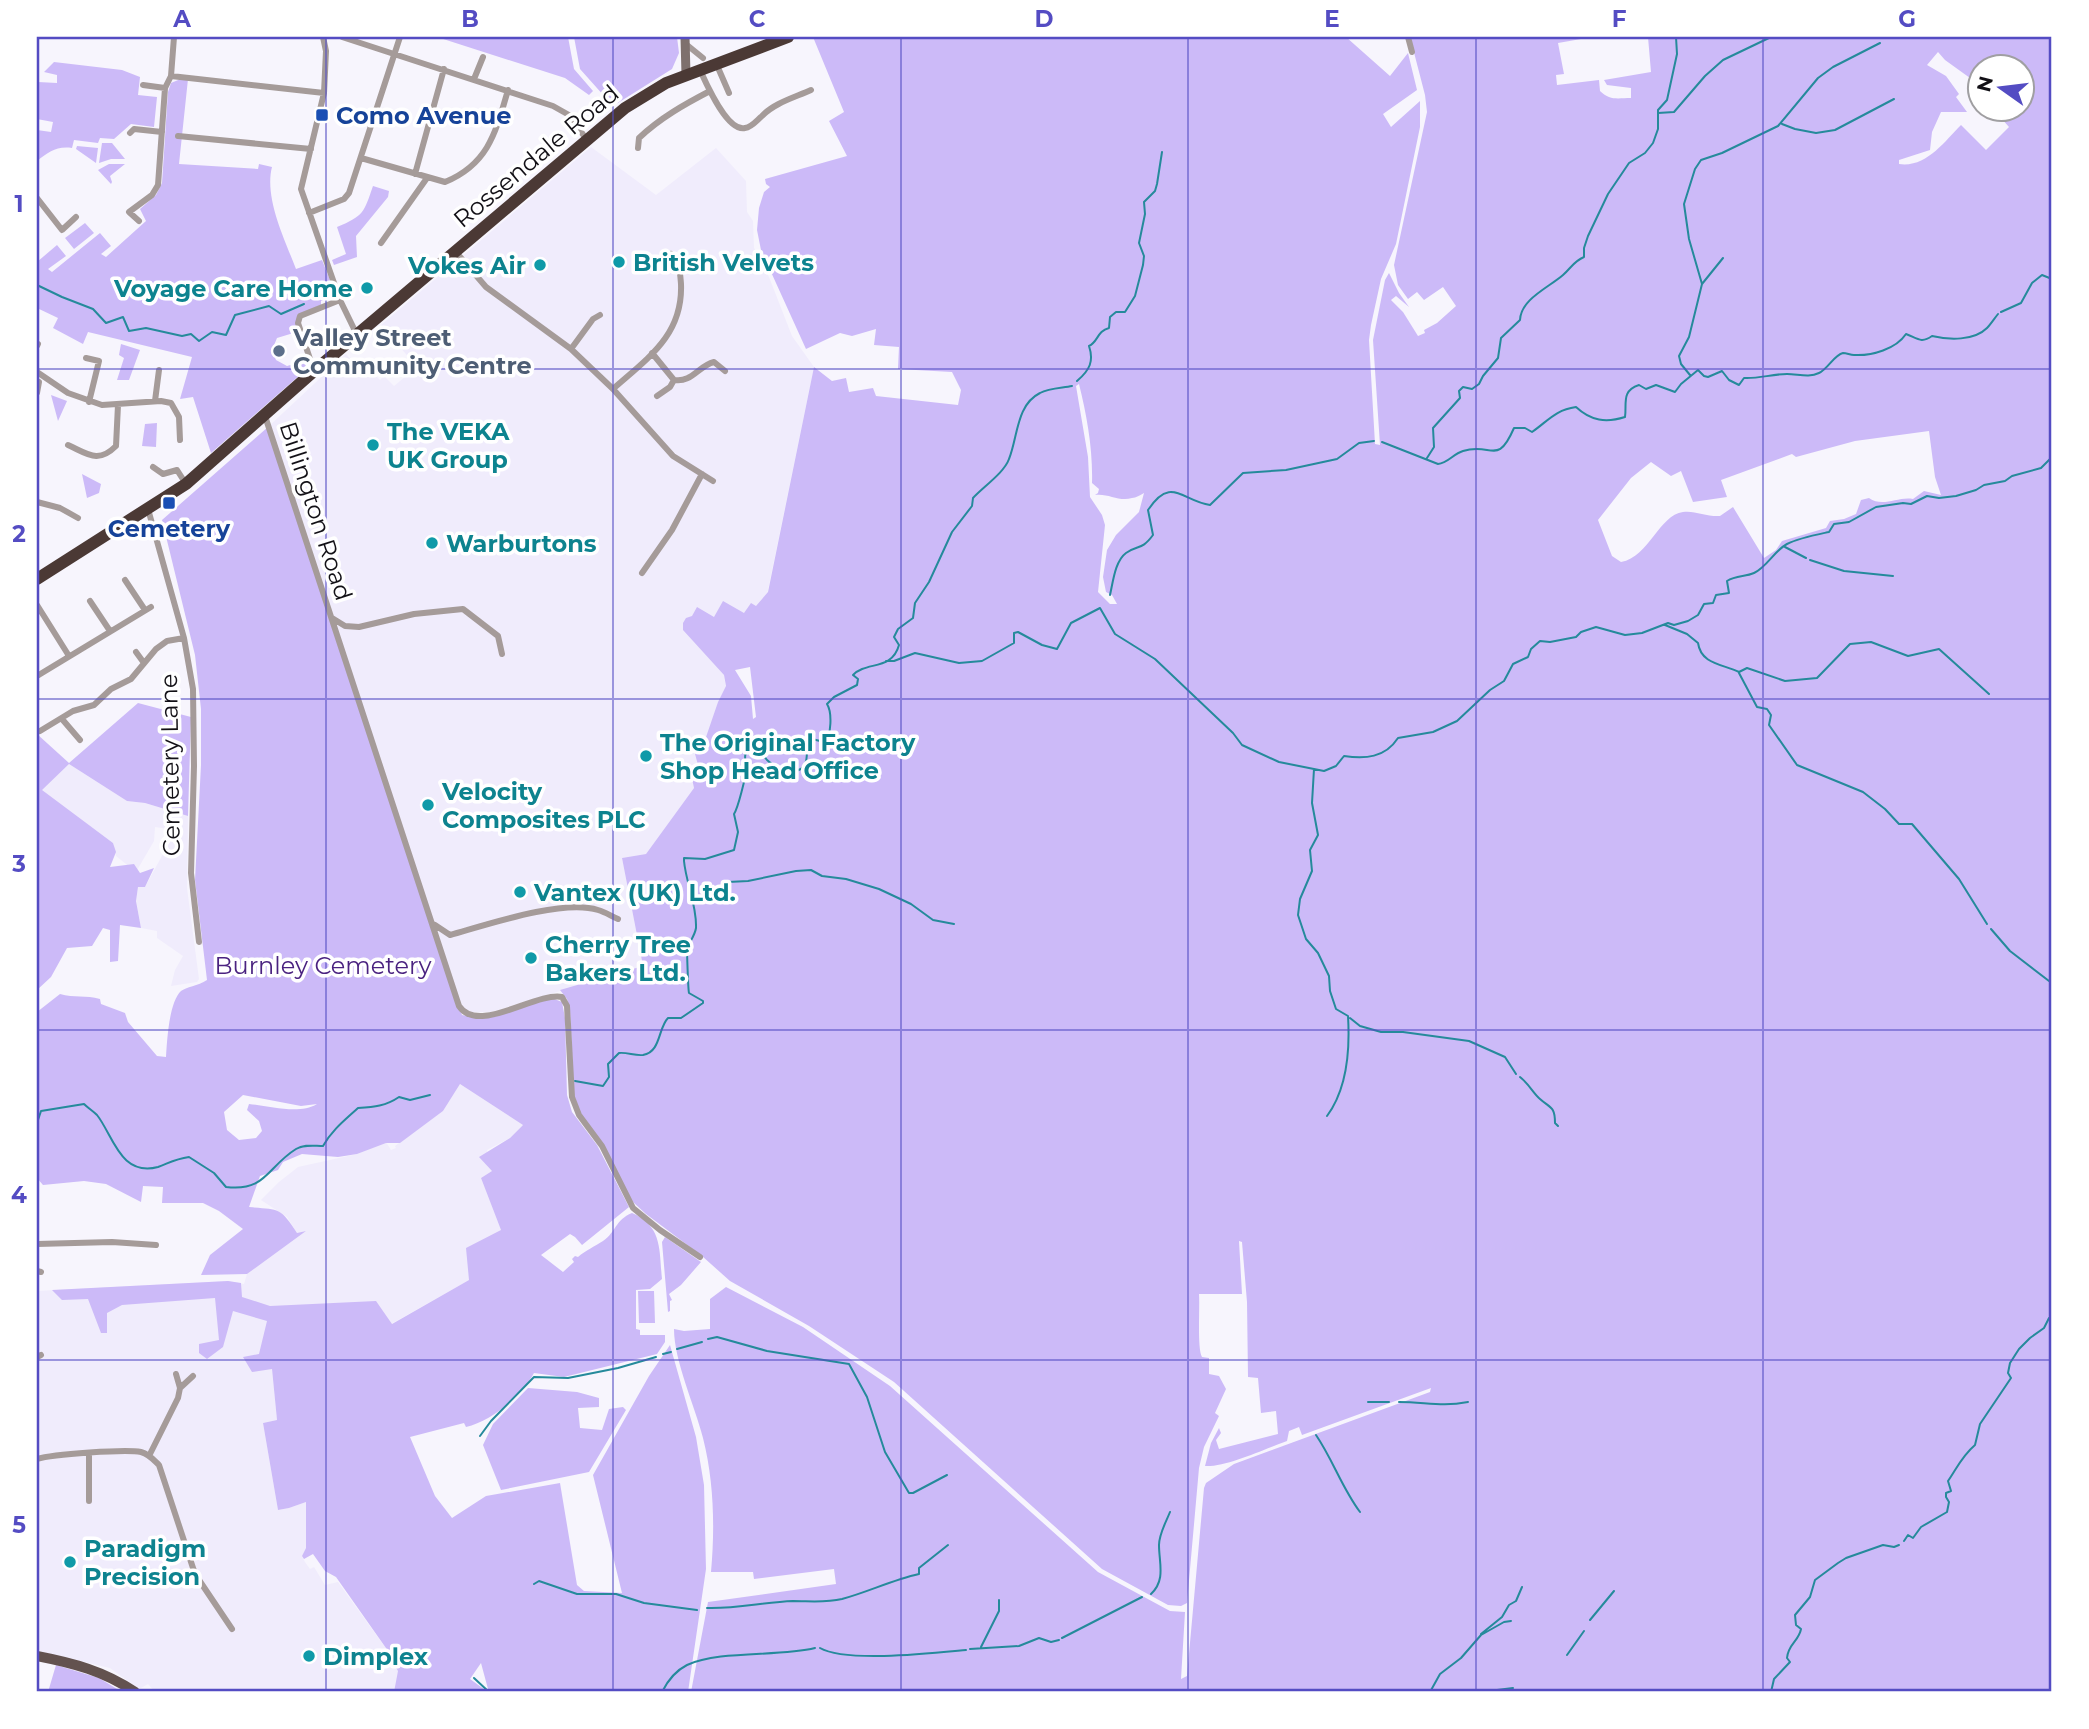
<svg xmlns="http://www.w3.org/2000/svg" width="2089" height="1729" font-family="Montserrat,sans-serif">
<rect width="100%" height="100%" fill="#f7f5fd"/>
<path fill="#f0ecfc" d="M 591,147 L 656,195 L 716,148 L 746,181 L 747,212 L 753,221 L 754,248 L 769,277 L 792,336 L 814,367 L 761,624 L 717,666 L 724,675 L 726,687 L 718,702 L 708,734 L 702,744 L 698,765 L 691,775 L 694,788 L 646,854 L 622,858 L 643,966 L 491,1012 L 468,1012 L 459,1006 L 268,427 L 346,354 L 366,378 L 373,373 L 380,380 L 384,376 L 394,386 L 417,367 L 381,325 Z
M 69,764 L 127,801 L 145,803 L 188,816 L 187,888 L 199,979 L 197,982 L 171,986 L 175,970 L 183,956 L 157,938 L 157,931 L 141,928 L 136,900 L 138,887 L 145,887 L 176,830 L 155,827 L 154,841 L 136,872 L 116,856 L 113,843 L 41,790 Z
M 460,1084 L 523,1125 L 510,1138 L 487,1150 L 492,1171 L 481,1178 L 501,1230 L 469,1280 L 391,1324 L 272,1369 L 277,1420 L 263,1423 L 278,1510 L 289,1508 L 306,1502 L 306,1548 L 302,1556 L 305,1562 L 310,1569 L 314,1567 L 325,1585 L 338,1582 L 393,1658 L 408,1686 L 402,1692 L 155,1692 L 148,1684 L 139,1689 L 110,1668 L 37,1651 L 37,1291 L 228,1281 L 244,1284 L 247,1274 L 306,1231 L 297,1233 L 287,1217 L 261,1200 L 279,1182 L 298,1167 L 357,1154 L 386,1142 L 391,1150 L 396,1148 L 395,1146 L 443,1111 Z"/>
<path fill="#ccbaf8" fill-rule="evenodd" d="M 437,37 L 568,37 L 574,69 L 593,91 L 589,95 L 565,78 Z
M 574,37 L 677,37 L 679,53 L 672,69 L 613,106 L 580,69 Z
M 813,37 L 1346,37 L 1390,76 L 1408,53 L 1417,90 L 1383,114 L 1391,127 L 1420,101 L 1420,127 L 1396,244 L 1381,279 L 1371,325 L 1369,340 L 1375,444 L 1380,445 L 1373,340 L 1385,280 L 1389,273 L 1399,293 L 1409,307 L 1396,296 L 1391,300 L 1403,312 L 1418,336 L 1425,333 L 1424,330 L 1437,323 L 1456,306 L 1443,287 L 1424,300 L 1417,292 L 1408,299 L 1398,285 L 1394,265 L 1427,112 L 1425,95 L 1410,37 L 1581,37 L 1581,39 L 1558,43 L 1564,74 L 1556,75 L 1557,85 L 1599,80 L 1600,91 C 1610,101 1618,98 1631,98 L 1631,88 L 1607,85 L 1604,80 L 1651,72 L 1648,37 L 2052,37 L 2052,1692 L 691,1692 L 708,1602 L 836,1584 L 834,1569 L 754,1579 L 753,1572 L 711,1572 C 715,1528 714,1481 703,1438 C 695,1406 674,1361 674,1329 L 684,1331 L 710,1329 L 710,1299 L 726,1287 L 803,1327 L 890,1386 L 1098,1572 L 1170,1611 L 1185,1612 L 1181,1679 L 1187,1676 L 1204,1488 L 1206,1483 L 1234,1464 L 1430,1392 L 1431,1388 L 1302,1435 L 1299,1427 L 1289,1431 L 1287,1441 C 1264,1449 1227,1467 1205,1466 L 1211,1443 L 1219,1428 L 1221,1433 L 1216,1440 L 1219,1449 L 1278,1434 L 1276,1411 L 1261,1413 L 1258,1378 L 1248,1377 L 1247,1302 L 1242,1242 L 1239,1241 L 1242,1294 L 1199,1294 C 1200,1308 1197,1348 1202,1357 L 1209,1358 L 1209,1374 L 1219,1376 L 1226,1389 L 1215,1413 L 1219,1416 L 1204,1447 L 1199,1468 L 1187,1603 L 1181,1606 L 1168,1605 L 1102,1569 L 894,1382 L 809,1326 L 730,1281 L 702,1256 L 646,1214 L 633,1202 L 580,1113 L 574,1095 L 570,1011 L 567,999 L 560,990 L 643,966 L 622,858 L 646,854 L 694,788 L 691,774 L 698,765 L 694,750 L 705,740 L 718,702 L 726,686 L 724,675 L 683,630 L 683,623 L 686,618 L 692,616 L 697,607 L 714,617 L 723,601 L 744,613 L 751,603 L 756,606 L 768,592 L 814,367 L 832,381 L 846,378 L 849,392 L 873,388 L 876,396 L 958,405 L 961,390 L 952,372 L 898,369 L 899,347 L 874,345 L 876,329 L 852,336 L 840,333 L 806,349 L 761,250 L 757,230 L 759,208 L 764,192 L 770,187 L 766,184 L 765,179 L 847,156 L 829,121 L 844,112 ZM 1938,52 L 1945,60 L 1970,78 L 1971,88 L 1976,85 L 1978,88 L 1980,85 L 1980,66 L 2022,66 L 2022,108 L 1993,109 L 2009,127 L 1986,150 L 1961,125 C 1944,142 1926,168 1899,164 L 1899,160 L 1930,150 L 1932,132 L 1941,112 L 1967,112 L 1956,97 L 1959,94 L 1946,76 L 1927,65 ZM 1079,384 C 1087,416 1093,450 1092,483 L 1099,489 L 1098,493 L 1095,495 C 1108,493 1119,502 1132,498 C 1136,498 1140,495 1144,493 L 1139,512 L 1116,535 L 1107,550 L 1103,577 L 1106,592 L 1112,595 L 1117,604 L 1110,604 L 1098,592 L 1105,525 L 1102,515 L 1090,497 L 1088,457 L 1076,386 ZM 1929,431 L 1935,477 L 1941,495 L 1924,491 L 1913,499 C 1898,496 1883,508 1869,498 L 1861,500 L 1856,514 L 1844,519 L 1830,521 L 1826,528 L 1782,541 L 1776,550 L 1764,558 L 1733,507 L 1720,516 C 1707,517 1694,510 1683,512 C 1659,515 1649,557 1621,562 L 1612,556 L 1598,520 L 1631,478 L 1651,462 L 1671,476 L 1681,471 L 1693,502 L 1727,497 L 1721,480 L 1792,454 L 1796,457 L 1855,441 ZM 750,667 L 756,717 L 753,719 L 751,696 L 735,670 Z
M 54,62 L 122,70 L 140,77 L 138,95 L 157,97 L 154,127 L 131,124 L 114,139 L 100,138 L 98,143 L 74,140 L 72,148 C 56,146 49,152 37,161 L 37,125 L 37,130 L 51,132 L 53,122 L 37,119 L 38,82 L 57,83 L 57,75 L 44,72 Z
M 183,78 L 188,79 L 179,164 L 258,169 L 259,164 L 272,167 C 264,198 285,240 296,269 L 322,260 L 336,295 L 333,300 L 331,297 L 321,301 L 321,305 L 297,315 L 300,331 L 277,338 L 272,350 L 276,360 L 287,366 L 304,361 L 309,367 L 211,453 L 193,397 L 180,399 L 192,357 L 88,332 L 83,344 L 53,328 L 58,318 L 37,308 L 37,262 L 57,245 L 66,256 L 48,269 L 52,272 L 100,233 L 111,246 L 101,254 L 106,257 L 146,221 L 140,209 L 156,195 L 162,183 L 168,92 L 171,83 Z
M 102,143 L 112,143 L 125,159 L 111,159 L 99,163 Z
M 77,146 L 98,148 L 96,163 L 76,149 Z
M 109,164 L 125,164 L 110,176 L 112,182 L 111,184 L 98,170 Z
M 373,186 L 389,191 L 388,197 L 356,236 L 357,257 L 334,265 L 332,260 L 346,254 L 337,227 C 364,216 364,212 373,186 Z
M 85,223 L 94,233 L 74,249 L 65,238 Z
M 121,344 L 140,350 L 129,380 L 117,380 L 124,358 L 119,355 Z
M 51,395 L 67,401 L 58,421 Z
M 157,423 L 156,447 L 142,446 L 145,424 Z
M 268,427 L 462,1015 L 479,1018 L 552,998 L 562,1002 L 565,1018 L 567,1095 L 572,1112 L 597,1145 L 629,1207 L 582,1245 L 575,1237 L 570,1234 L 541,1255 L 563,1272 L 574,1262 L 572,1259 L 575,1256 L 578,1257 C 586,1250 594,1247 603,1241 C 616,1232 615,1220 632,1213 C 663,1226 659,1251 662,1279 L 650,1289 L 636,1290 L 636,1329 L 640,1330 L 640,1335 L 665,1335 L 665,1342 L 657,1354 L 564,1377 L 534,1373 C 521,1396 492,1421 466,1427 L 464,1423 L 410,1437 L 435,1496 L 452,1518 L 486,1496 L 560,1483 L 577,1585 L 584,1591 L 622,1593 L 593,1475 L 649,1376 L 670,1345 L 696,1437 L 704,1485 L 706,1569 L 688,1692 L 492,1692 L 488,1689 L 481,1663 L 470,1679 L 488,1692 L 394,1692 L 398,1671 L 391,1659 L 393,1658 L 336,1577 L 325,1571 L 313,1554 L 304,1559 L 302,1556 L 306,1548 L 306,1502 L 289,1508 L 278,1510 L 263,1423 L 277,1420 L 272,1369 L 252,1372 L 243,1357 L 259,1354 L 267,1321 L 233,1311 L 223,1347 L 207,1359 L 199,1353 L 199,1344 L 219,1340 L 215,1298 L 122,1305 L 107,1313 L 107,1333 L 101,1333 L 88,1299 L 62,1300 L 52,1290 L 228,1281 L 241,1283 L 242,1297 L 270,1306 L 376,1301 L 392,1324 L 469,1280 L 466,1248 L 501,1230 L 481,1178 L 492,1171 L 479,1157 L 510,1138 L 523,1125 L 460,1084 L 443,1111 L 400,1143 L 386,1143 L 357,1154 L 338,1157 L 302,1154 L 283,1162 L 278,1170 L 260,1176 L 249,1207 C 278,1210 280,1206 297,1233 L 306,1231 L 247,1274 L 201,1275 L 210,1255 L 243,1229 L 219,1211 L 203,1203 L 162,1203 L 163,1187 L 143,1186 L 141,1202 L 106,1184 L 84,1181 L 43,1185 L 37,1178 L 37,1012 L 60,994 C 74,998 86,995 100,999 L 101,1004 L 125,1013 L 128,1022 L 157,1056 L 166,1057 C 167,1041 169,1002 181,991 C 186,987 198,986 207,980 L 195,880 L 201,765 L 201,709 L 195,655 L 162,520 ZM 243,1095 L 301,1106 L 317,1104 C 299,1115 270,1106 249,1104 L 247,1110 L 259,1121 L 262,1131 L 256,1138 L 239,1140 L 227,1130 L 224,1112 Z
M 82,474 L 101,484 L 99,493 L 87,498 Z
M 138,703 L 191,717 L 188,816 L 145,803 L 127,801 L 69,764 L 42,790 L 113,843 L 116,852 L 110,867 L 134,864 L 140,873 L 154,868 L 145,887 L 138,887 L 136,901 L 141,928 L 120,925 L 118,961 L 110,962 L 110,930 L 103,928 L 92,946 L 67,948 L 51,977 L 37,990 L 37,734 L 69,763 Z
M 665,1237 L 701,1262 L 681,1285 L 669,1294 L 672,1300 L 670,1301 L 670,1311 L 668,1312 L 662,1242 Z
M 638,1291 L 654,1291 L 655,1323 L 639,1323 Z
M 528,1388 L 577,1392 L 599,1398 L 599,1407 L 578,1408 L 580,1428 L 602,1430 L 609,1409 L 623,1407 L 626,1410 L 589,1472 L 501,1490 L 483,1445 L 493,1424 Z
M 56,1665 L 99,1678 L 122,1692 L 48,1692 Z"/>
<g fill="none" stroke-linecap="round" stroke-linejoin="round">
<path stroke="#258a9b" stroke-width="2" d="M 1658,113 L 1674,112 L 1705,76 L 1723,60 L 1771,37
M 1782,124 L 1795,129 L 1816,133 L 1835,130 L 1894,99
M 1702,284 L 1723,258
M 37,285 L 62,297 L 93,309 L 106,323 L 123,317 L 129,331 L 146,328 L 182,336 L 191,334 L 199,341 L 212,332 L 226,335 L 235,315 L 269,306 L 281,314 L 304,304
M 2001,312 L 2021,303 L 2032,283 L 2042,275 L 2052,279
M 1690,375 L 1681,364 L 1679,356 L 1689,337 L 1702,284 L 1689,239 L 1684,204 L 1695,169 L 1701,160 L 1722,153 L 1778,126 L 1818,78 L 1833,67 L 1880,43
M 1077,381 C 1090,370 1094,361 1089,346 C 1098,342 1097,331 1109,328 L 1110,317 L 1116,312 L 1125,312 L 1135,296 L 1143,265 L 1144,256 L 1139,243 L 1145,214 L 1144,202 L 1155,191 L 1157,184 L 1162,152
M 1382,442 L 1438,464 C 1448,463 1453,454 1463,451 C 1492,442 1497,467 1514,428 L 1525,428 L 1532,432 C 1548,421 1555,410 1576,407 C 1591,421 1606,423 1625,417 C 1627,403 1621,391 1639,385 L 1646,389 L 1656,385 L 1675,392 L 1681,384 L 1698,370 L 1704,376 L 1708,377 L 1722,371 L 1729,380 L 1739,385 L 1744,378 C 1758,379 1772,374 1787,374 C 1798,374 1809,378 1819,373 C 1828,369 1834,355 1843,353 C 1847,353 1850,355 1854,355 C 1872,356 1896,349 1906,334 C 1917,338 1921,344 1932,336 C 1949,340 1974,341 1987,328 C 1991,324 1994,319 1998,314
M 1427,458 L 1434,447 L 1433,428 L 1460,398 L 1459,391 L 1463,387 L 1472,389 L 1479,384 L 1483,376 L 1498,358 L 1501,338 L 1520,320 C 1521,299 1548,288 1563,275 C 1571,268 1574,261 1584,257 L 1584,248 L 1588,236 L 1608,194 L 1629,163 L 1645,153 L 1653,143 L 1658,129 L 1658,110 L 1667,100 L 1677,54 L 1676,37
M 1785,547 L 1806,558
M 1810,560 L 1844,571 L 1893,576
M 1110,595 C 1113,582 1115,561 1126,553 C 1139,544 1141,551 1153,535 L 1148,510 C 1171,475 1182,501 1210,505 L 1243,473 L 1286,470 L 1337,459 L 1359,443 L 1374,441
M 1665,625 L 1687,634 L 1698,643 C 1701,664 1722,664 1739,672 L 1747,668 L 1785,681 L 1817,678 L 1850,644 L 1871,642 L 1908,656 L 1939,649 L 1989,694
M 886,661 L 894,661 L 915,653 L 959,663 L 982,661 L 1014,643 L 1014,633 L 1018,632 L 1042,645 L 1057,649 L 1071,623 L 1100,608 L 1115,634 L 1155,659 L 1233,733 L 1242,745 L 1279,762 L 1324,771 L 1336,766 L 1344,756 C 1365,759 1385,758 1398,738 L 1433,732 L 1457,721 L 1490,690 L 1504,681 L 1513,664 L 1528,657 L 1531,649 L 1540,641 L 1550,642 L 1576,637 L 1581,632 L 1596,627 L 1625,635 L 1642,633 L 1668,623 L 1674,625 L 1688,621 L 1698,615 L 1704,604 L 1713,603 L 1716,595 L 1729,593 L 1727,581 C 1736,575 1745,577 1754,573 C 1767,567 1774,551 1787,544 C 1799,538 1815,535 1829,532 L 1834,524 L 1849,522 L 1876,507 L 1903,503 L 1911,504 L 1927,496 L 1939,498 L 1956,496 L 1976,490 L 1984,485 L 2005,481 L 2012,476 L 2041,468 L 2052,457
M 1739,673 L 1757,707 L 1767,709 L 1771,715 L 1769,725 L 1797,765 L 1863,792 L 1885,809 L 1899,824 L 1912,824 L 1959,879 L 1987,924
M 1314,769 L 1312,803 L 1318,835 L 1310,850 L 1312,871 L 1300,899 L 1298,915 L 1306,939 L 1318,953 L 1329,976 L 1330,991 L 1336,1009 L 1348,1016 C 1350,1049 1347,1089 1327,1116
M 728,882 L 748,881 L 796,871 L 811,870 L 822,876 L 846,879 L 879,889 L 911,904 L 933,920 L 954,924
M 1991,929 L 2010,951 L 2049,981
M 1350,1018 L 1360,1026 L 1381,1032 L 1403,1032 L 1469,1041 L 1505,1057 L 1516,1074
M 1520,1077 C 1529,1084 1533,1093 1540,1099 C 1550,1108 1555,1106 1555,1123 L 1558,1126
M 575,1081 L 603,1086 L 609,1077 L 608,1064 L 619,1053 C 627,1052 635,1056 643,1055 C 661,1052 658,1028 668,1018 L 681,1018 L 703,1003 L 703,1001 L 689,993 C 688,989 687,951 687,949 C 690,941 695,935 696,928 C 697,905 686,883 684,861 L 684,858 L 705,859 L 734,850 L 738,832 L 734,814 C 738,808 746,776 746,770 C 746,761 743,756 748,748 L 756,746 C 760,750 763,755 767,760 C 777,769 801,779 806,761 C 808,753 806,745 808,738 L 824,742 C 832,736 832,712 827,704 L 834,697 L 857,685 L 858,679 L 853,675 C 866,661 892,671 899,645 L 894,637 L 898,629 L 913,618 L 915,603 L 929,582 L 952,532 L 972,506 L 973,498 C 983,487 1004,473 1009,459 C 1018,437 1016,405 1040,393 C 1049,388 1062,388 1072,386
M 37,1123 L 41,1111 L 84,1104 C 88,1108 93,1111 97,1115 C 113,1135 120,1177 158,1167 C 169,1163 175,1159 189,1157 L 214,1173 L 226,1187 C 266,1192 267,1167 296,1149 C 304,1144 314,1146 323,1146 C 332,1130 345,1120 358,1108 C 374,1107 386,1106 399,1097 L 410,1100 L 430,1095
M 708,1339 L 717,1337 L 767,1351 L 849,1364 L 867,1397 L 885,1452 L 909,1493 L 913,1493 L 947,1475
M 677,1349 L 702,1342
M 663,1354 L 671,1352
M 1368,1402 L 1389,1402
M 1399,1402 C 1426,1402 1441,1407 1468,1402
M 1316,1435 C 1333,1460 1342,1488 1360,1512
M 480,1436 L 491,1421 L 534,1377 L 568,1378 L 618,1368 L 656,1357
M 1904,1541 L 1908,1535 L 1913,1538 L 1921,1527 L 1947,1512 L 1949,1502 L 1946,1497 L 1946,1493 L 1951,1491 L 1948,1481 C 1957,1468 1962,1456 1975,1445 L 1980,1424 L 2011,1378 L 2008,1373 L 2010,1363 L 2019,1349 L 2030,1338 L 2044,1328 L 2049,1318 L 2052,1319
M 534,1584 L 539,1581 L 577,1594 L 616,1594 L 644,1603 L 697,1610
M 1151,1594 C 1166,1580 1159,1563 1159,1545 C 1159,1534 1166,1522 1170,1512
M 707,1608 C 736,1609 764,1602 793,1601 C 810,1601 825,1603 842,1599 C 868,1592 892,1580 919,1574 L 919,1568 L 948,1545
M 1590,1620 L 1614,1591
M 1481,1634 L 1502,1617 L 1509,1605 L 1516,1601 L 1522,1587
M 1062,1638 L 1142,1597
M 981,1647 L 999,1611 L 999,1600
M 820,1648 C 846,1663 934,1653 966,1650
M 970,1649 L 1019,1646 L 1039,1638 L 1051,1642 L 1059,1640
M 1567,1655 L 1584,1631
M 474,1678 L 489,1692
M 662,1692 C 668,1680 675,1671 687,1665 C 720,1650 779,1657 815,1648
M 1430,1692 L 1440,1674 L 1461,1658 L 1481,1635 L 1504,1622 L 1511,1621
M 1481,1692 L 1513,1688
M 1771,1692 L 1774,1679 L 1790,1662 L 1787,1658 C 1788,1644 1799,1641 1801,1629 L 1796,1625 L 1795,1615 L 1810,1597 L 1815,1580 L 1838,1563 L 1846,1558 L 1883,1545 L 1894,1547 L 1899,1545"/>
<path stroke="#a59b99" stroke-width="6" d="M 323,37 L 326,51 L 324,93 L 301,189 L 340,300 L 357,335
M 342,37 L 553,106 L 569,115 L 587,140
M 1408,37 L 1412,52
M 687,45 L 703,58
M 716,63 L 729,93
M 700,70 C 706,83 727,132 745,128 C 752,127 757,120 762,116 C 774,103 796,97 811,90
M 171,76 L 324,93
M 474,79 L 483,57
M 143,85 L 165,88
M 130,133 L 134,129 L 162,132
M 178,136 L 311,149
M 638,148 L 639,138 C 660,118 685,104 710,91
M 361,158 L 445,182 C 489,164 496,131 508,90
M 415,174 L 444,69
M 37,198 L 62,230 L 76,217
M 309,213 L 344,199 L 349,193 L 400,37
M 139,221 L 129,212 L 152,195 L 158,185 L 165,88 L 171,76 L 174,37
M 381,243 L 427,178
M 455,251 L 486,287 L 571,349 L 613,389 L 673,456 L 713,481
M 37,346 L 38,344
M 571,349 L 593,319 L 600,315
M 652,353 L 674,380 C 692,383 698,366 714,362 L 725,371
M 86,358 L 99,361 L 89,402
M 314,371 L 298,323 L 300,316 L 340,300
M 37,372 L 68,393 L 102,405 L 161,401 L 171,403 L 179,417 L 180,440
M 37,381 L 39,382 L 37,393
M 613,389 C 648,358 683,335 681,284 C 680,272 680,263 671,254
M 657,396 L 670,387 L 674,380
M 155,401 L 159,370
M 265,416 L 459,1006 C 478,1035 535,992 562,997 L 567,1006 L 572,1097 L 579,1115 L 602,1146 L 633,1208 L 660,1230 L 700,1257
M 68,445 C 88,454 98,464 116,446 L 118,405
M 153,467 L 163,474 L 177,470 L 186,484
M 37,502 L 60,508 L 78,518
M 148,509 L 184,638 L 193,689 L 194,766 L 191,873 L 199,942
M 642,573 L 672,530 L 702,474
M 125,580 L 145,610
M 90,601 L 110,631
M 37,605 L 69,656
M 332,618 L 345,626 L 359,627 L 414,614 L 463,609 L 498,636 L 502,654
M 136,652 L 144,663
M 37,676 L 151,607
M 62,719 L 80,740
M 40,731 L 73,711 L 94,705 L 111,689 L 131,679 L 156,649 L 167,641 L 184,638
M 435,925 L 450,935 C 486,925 562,899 598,910 C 605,912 611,916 618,919
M 37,1244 L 112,1242 L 156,1245
M 37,1271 L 41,1272
M 37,1357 L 41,1355
M 176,1374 L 180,1388
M 149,1456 L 178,1398 L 180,1388 L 193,1376
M 37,1459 C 53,1454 126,1449 141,1452 C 149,1454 154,1460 159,1465 L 195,1574 L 232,1629
M 89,1501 L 89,1454"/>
<path stroke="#7e706d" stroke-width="9" d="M 685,37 L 686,75"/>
<path stroke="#63524f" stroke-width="10" d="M 37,1656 C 73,1663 104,1671 135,1692"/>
<path stroke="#4b3935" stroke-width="12" d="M 37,579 L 186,484 L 314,371 L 625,108 L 666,83 L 788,37"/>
</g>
<path fill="none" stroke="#544cc3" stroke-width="2" stroke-opacity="0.55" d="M 326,37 L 326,1692M 613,37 L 613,1692M 901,37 L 901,1692M 1188,37 L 1188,1692M 1476,37 L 1476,1692M 1763,37 L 1763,1692M 37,369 L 2052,369M 37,699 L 2052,699M 37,1030 L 2052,1030M 37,1360 L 2052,1360"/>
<g fill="#1a4fb4" stroke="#fff" stroke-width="2.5">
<rect x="315" y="108" width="14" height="14" rx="3.5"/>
<rect x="162" y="496" width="14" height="14" rx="3.5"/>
</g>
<g fill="#0f9aa8" stroke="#fff" stroke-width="2.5">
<circle cx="619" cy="262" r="7"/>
<circle cx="540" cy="265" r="7"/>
<circle cx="367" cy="288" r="7"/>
<circle cx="373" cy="445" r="7"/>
<circle cx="432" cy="543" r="7"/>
<circle cx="646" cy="756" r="7"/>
<circle cx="428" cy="805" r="7"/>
<circle cx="520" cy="892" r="7"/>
<circle cx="531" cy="958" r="7"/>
<circle cx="70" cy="1562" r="7"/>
<circle cx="309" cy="1656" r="7"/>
</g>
<circle fill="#5c6f8a" stroke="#fff" stroke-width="2.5" cx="279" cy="351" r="7"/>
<g text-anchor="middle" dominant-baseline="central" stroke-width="7" stroke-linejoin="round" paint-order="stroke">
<g font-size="24" font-weight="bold" fill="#164399" stroke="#fff" text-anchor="start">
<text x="336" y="115">Como Avenue</text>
<text x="169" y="528" text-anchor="middle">Cemetery</text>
</g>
<g font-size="24" fill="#121016" stroke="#fff">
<text transform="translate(536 156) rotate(-40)">Rossendale Road</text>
<text transform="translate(316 511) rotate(72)">Billington Road</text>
<text transform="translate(170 765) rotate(-91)">Cemetery Lane</text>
</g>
<g font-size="24" font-weight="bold" fill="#0d838f" stroke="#fff" text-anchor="start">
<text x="633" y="262">British Velvets</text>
<text x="526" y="265" text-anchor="end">Vokes Air</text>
<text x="353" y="288" text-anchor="end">Voyage Care Home</text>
<text x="387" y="431">The VEKA<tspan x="387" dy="28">UK Group</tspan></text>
<text x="446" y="543">Warburtons</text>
<text x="660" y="742">The Original Factory<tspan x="660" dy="28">Shop Head Office</tspan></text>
<text x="442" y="791">Velocity<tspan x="442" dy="28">Composites PLC</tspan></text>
<text x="534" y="892">Vantex (UK) Ltd.</text>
<text x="545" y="944">Cherry Tree<tspan x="545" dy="28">Bakers Ltd.</tspan></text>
<text x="84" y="1548">Paradigm<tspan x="84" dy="28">Precision</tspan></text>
<text x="323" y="1656">Dimplex</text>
</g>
<g font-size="24" font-weight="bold" fill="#4e5e75" stroke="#fff" text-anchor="start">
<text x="293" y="337">Valley Street<tspan x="293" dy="28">Community Centre</tspan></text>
</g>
<g font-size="24" fill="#4a2280" stroke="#fff">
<text x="323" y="965">Burnley Cemetery</text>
</g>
</g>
<rect width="2089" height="1729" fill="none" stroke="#ffffff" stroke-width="77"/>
<g transform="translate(2001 88) rotate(284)"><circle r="33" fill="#ffffff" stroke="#a09fa2" stroke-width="2"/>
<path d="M0-5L12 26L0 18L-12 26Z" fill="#544cc3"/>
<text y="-10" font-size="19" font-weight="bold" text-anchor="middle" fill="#121016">N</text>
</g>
<rect x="38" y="38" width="2012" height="1652" fill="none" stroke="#544cc3" stroke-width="2.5"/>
<g font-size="23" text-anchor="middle" font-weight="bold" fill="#544cc3">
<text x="182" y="27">A</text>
<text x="470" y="27">B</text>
<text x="757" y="27">C</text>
<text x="1044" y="27">D</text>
<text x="1332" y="27">E</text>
<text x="1619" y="27">F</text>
<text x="1907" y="27">G</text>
<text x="19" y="212">1</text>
<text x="19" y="542">2</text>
<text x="19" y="872">3</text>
<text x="19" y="1203">4</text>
<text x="19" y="1533">5</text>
</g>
</svg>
